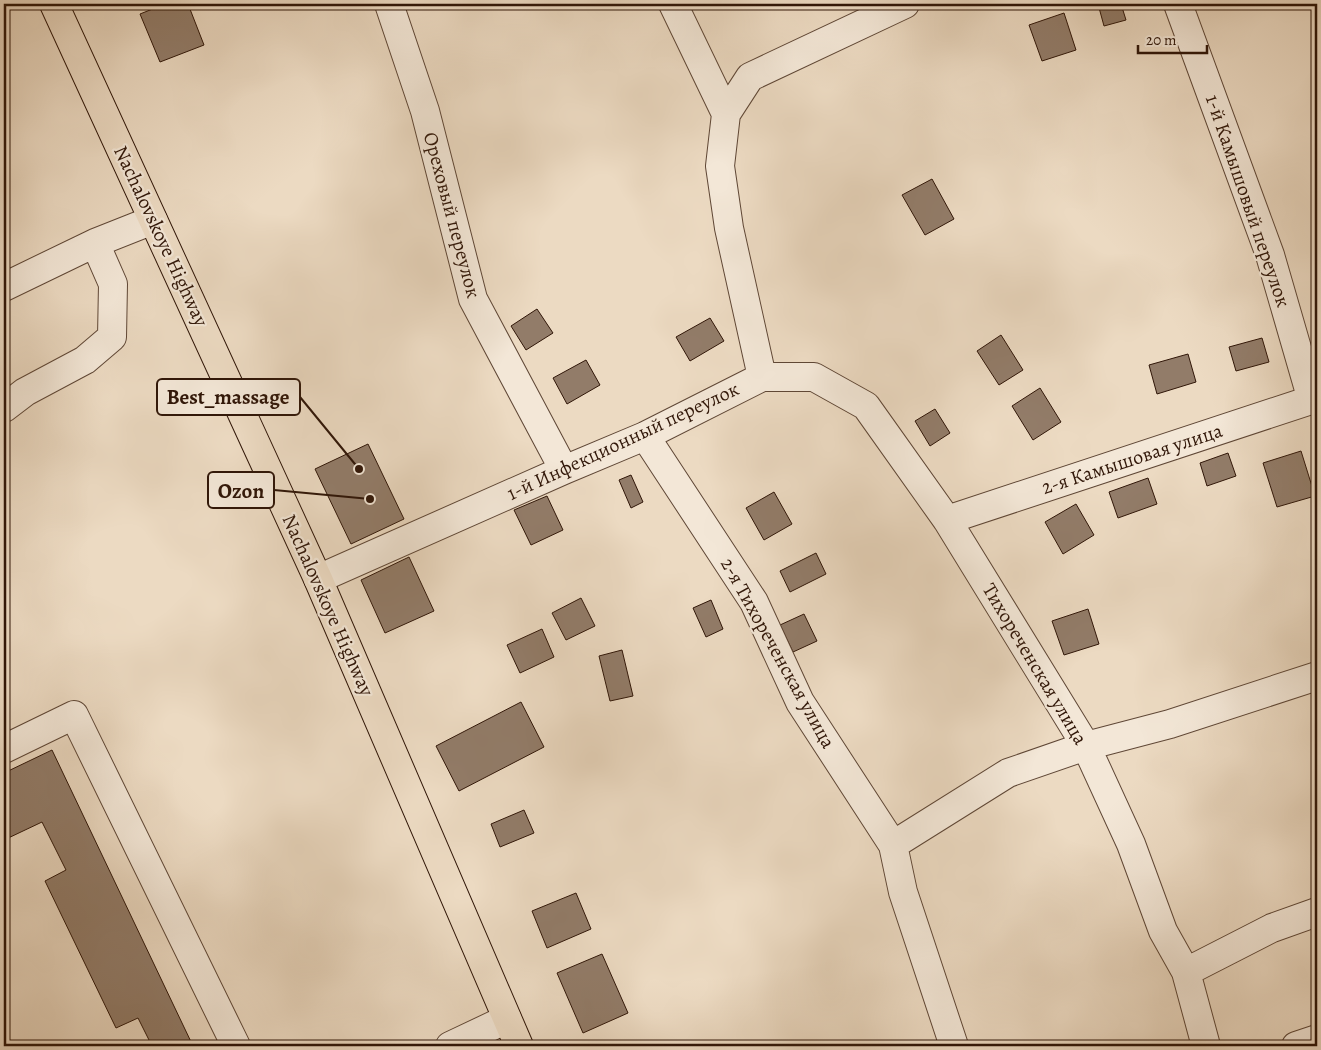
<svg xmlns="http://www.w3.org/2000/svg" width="1321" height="1050" font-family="Alegreya,serif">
<rect width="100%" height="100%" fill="#ecdac2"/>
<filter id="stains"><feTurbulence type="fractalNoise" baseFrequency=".004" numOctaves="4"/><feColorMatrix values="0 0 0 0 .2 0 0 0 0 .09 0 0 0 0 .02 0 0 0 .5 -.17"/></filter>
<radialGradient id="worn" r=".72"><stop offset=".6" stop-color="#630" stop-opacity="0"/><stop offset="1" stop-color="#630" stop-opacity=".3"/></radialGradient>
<path fill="#927c69" stroke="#301608" d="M 165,4 L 188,4 L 204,45 L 160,62 L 140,14 Z
M 1098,4 L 1121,4 L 1126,20 L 1104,26 Z
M 1064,13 L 1076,50 L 1042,61 L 1029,25 Z
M 932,179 L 954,219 L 925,235 L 902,195 Z
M 537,309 L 553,333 L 526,350 L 511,326 Z
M 710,318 L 724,341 L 690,361 L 676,337 Z
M 1001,335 L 1023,370 L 999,385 L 977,351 Z
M 1262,338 L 1269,362 L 1236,371 L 1229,347 Z
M 1188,354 L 1196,382 L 1157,394 L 1149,365 Z
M 586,360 L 600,385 L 567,404 L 553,378 Z
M 1040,388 L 1061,422 L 1033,440 L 1012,406 Z
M 935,409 L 950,433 L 930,446 L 915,421 Z
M 368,444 L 404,519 L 351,544 L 315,469 Z
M 1301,451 L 1315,496 L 1277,507 L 1263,463 Z
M 1228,453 L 1236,476 L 1207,486 L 1200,463 Z
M 631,475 L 643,502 L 631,508 L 619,480 Z
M 1148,478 L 1157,504 L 1118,518 L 1109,492 Z
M 774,492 L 792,524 L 764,540 L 746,508 Z
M 547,496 L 563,530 L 531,545 L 514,510 Z
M 1076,504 L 1094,535 L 1063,554 L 1045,522 Z
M 816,553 L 826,574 L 790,592 L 780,571 Z
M 409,557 L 434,611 L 385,633 L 361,580 Z
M 581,598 L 595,626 L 566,640 L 552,613 Z
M 711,600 L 723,629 L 706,637 L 693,608 Z
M 1088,609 L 1099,644 L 1064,655 L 1052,621 Z
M 804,614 L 817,641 L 793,652 L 780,625 Z
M 542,629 L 554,657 L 520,673 L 507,645 Z
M 622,650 L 633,696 L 610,701 L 599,656 Z
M 521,702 L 544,747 L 459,791 L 436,746 Z
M 52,750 L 193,1046 L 152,1046 L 138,1018 L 116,1028 L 45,881 L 66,870 L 42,822 L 4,840 L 4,773 Z
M 524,810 L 534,833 L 500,847 L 491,824 Z
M 576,893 L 591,929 L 547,948 L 532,911 Z
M 602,954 L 628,1013 L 583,1033 L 557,973 Z"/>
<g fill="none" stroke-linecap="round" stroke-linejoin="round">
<g stroke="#5f4736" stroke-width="30">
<path id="minor" d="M 389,4 L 425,111 L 473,299 L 564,470
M 673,4 L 726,114
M 1178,4 L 1270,255 L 1312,400
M 4,287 L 95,243 L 153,220
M 762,377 L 814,377 L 866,406 L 947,520 L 1086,746 L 1131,844 L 1163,931 L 1186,972 L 1206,1046
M 4,408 L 25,392 L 85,360 L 112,337 L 113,284 L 95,243
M 645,436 L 754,602 L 800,702 L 893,845 L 903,892 L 954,1046
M 947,520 L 1317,398
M 318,579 L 564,470 L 645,436 L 762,377 L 729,228 L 720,166 L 726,114 L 750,77 L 905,4
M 4,749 L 74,715 L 236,1046
M 893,845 L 1008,773 L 1086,746 L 1170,724 L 1317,676
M 1186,972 L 1272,928 L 1317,912
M 450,1046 L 507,1019
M 1296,1046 L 1317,1039"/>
</g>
<g stroke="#301608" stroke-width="30">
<path id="major" d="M 54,4 L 318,579 L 519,1046"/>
</g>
<use href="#minor" stroke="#f3e7d7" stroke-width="28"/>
<use href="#major" stroke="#ecdac2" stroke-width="28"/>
</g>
<g text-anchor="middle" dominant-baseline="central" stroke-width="4.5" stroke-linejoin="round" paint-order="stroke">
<g font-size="20" fill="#301608" stroke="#f3e7d7">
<text transform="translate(1248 201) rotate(71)">1-й Камышовый переулок</text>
<text transform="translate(452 215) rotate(75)">Ореховый переулок</text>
<text transform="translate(161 236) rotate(65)">Nachalovskoye Highway</text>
<text transform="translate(623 441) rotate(-25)">1-й Инфекционный переулок</text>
<text transform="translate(1132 459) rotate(-18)">2-я Камышовая улица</text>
<text transform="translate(328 605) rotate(66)">Nachalovskoye Highway</text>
<text transform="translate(778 653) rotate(61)">2-я Тихореченская улица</text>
<text transform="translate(1035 664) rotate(59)">Тихореченская улица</text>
</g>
</g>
<path fill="none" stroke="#301608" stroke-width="2" d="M359 469L300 397M370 499L274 490"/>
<g fill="#301608" stroke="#f3e7d7" stroke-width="2">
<circle cx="359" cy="469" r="5"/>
<circle cx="370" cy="499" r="5"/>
</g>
<g fill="#f3e7d7" stroke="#301608" stroke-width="2">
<rect x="157" y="379" width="143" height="36" rx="5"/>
<rect x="208" y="472" width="66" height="36" rx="5"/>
</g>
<g font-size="21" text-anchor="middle" font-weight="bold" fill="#301608">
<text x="228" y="404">Best_massage</text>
<text x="241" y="498">Ozon</text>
</g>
<rect width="1321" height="1050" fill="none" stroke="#ecdac2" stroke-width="20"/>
<rect x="5" y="5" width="1311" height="1040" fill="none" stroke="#301608" stroke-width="2.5"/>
<rect x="10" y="10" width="1301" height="1030" fill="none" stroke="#301608"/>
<path d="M1138 45v8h69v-8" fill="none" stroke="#301608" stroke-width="2.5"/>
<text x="1146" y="45" font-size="15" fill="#301608" stroke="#f3e7d7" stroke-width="4" paint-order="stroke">20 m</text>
<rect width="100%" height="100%" filter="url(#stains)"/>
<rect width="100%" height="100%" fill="url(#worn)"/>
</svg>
